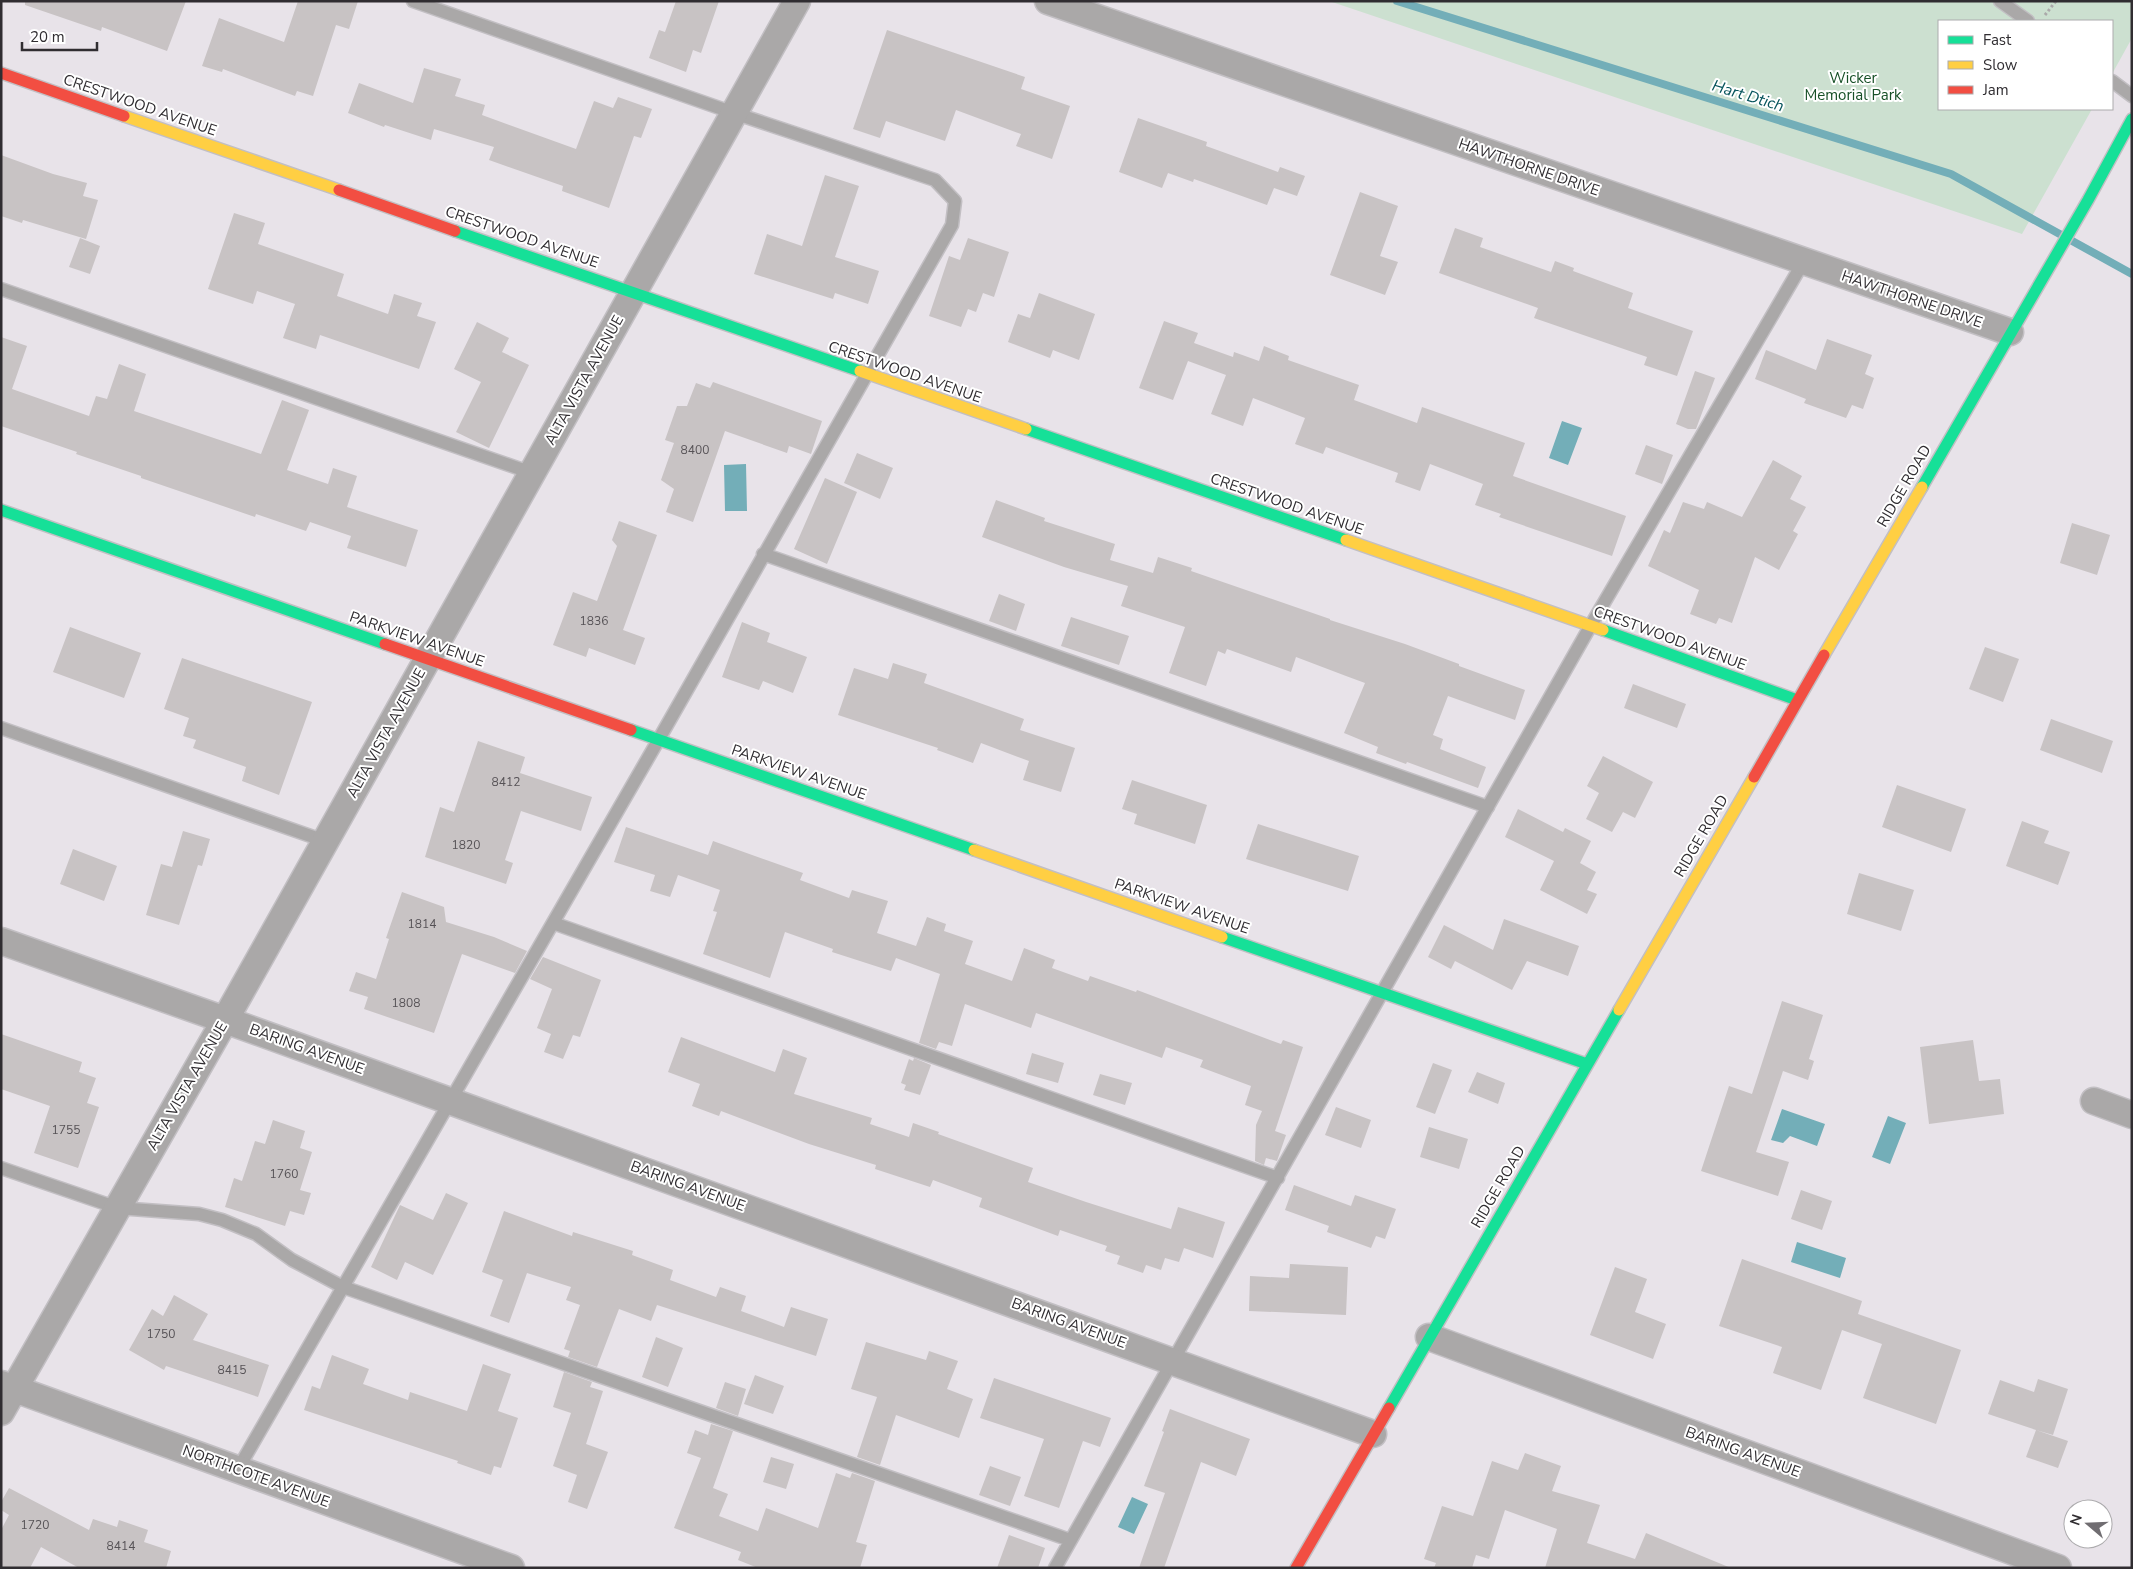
<svg xmlns="http://www.w3.org/2000/svg" width="2133" height="1569" font-family="'Nunito Sans',sans-serif">
<rect width="100%" height="100%" fill="#e8e3e9"/>
<path fill="#cce0d0" d="M 1329,1 L 2132,1 L 2132,38 L 2112,74 L 2112,21 L 1939,21 L 1939,109 L 2092,109 L 2022,234 Z"/>
<path fill="#73aeb8" d="M 1562,421 L 1582,428 L 1568,465 L 1549,458 Z
M 746,464 L 747,511 L 725,511 L 724,465 Z
M 1782,1109 L 1825,1124 L 1817,1146 L 1790,1136 L 1783,1143 L 1771,1140 Z
M 1888,1116 L 1906,1123 L 1890,1164 L 1872,1157 Z
M 1797,1242 L 1846,1258 L 1840,1278 L 1791,1262 Z
M 1132,1497 L 1148,1504 L 1134,1534 L 1118,1527 Z"/>
<g fill="none" stroke-linecap="round" stroke-linejoin="round">
<path stroke="#73aeb8" stroke-width="8" d="M 1397,1 L 1951,174 L 2132,274"/>
</g>
<path fill="#c8c3c4" d="M 25,1 L 186,1 L 167,51 L 102,27 L 101,31 L 25,5 Z
M 298,1 L 358,1 L 349,29 L 336,25 L 313,96 L 297,91 L 295,96 L 223,69 L 222,72 L 202,66 L 219,18 L 284,42 Z
M 676,1 L 719,1 L 701,53 L 693,50 L 686,72 L 649,58 L 659,30 L 665,32 Z
M 887,30 L 1025,77 L 1021,89 L 1070,106 L 1052,159 L 1016,146 L 1021,134 L 956,110 L 945,141 L 886,121 L 880,138 L 853,129 Z
M 424,68 L 461,79 L 455,96 L 485,105 L 482,115 L 576,149 L 594,101 L 613,108 L 618,97 L 652,109 L 641,138 L 634,136 L 609,208 L 562,191 L 563,186 L 489,160 L 494,147 L 434,129 L 431,140 L 385,125 L 384,127 L 348,113 L 359,83 L 413,103 Z
M 1138,118 L 1207,142 L 1206,146 L 1278,172 L 1280,167 L 1305,176 L 1297,196 L 1274,188 L 1267,205 L 1194,179 L 1193,182 L 1168,173 L 1162,188 L 1119,172 Z
M 1,155 L 53,174 L 87,183 L 83,196 L 98,200 L 86,239 L 23,220 L 22,223 L 1,216 Z
M 825,175 L 859,186 L 835,257 L 879,271 L 868,304 L 835,293 L 833,299 L 754,274 L 767,234 L 802,246 Z
M 1360,192 L 1398,206 L 1380,256 L 1398,262 L 1385,295 L 1330,275 Z
M 234,213 L 265,223 L 258,244 L 344,274 L 337,296 L 388,314 L 394,294 L 422,303 L 417,316 L 436,322 L 419,369 L 320,335 L 316,349 L 283,338 L 295,304 L 257,291 L 253,304 L 208,289 Z
M 1455,228 L 1483,238 L 1480,247 L 1551,272 L 1555,261 L 1574,268 L 1573,271 L 1633,293 L 1628,308 L 1693,331 L 1677,376 L 1644,365 L 1647,357 L 1534,318 L 1538,308 L 1439,273 Z
M 80,238 L 100,246 L 90,274 L 69,267 Z
M 968,238 L 1009,252 L 994,297 L 983,293 L 976,312 L 968,309 L 961,327 L 929,316 L 949,256 L 960,260 Z
M 1039,293 L 1095,314 L 1079,360 L 1053,350 L 1050,358 L 1008,342 L 1018,314 L 1030,318 Z
M 1164,321 L 1198,333 L 1194,343 L 1233,357 L 1234,352 L 1259,361 L 1264,346 L 1289,356 L 1288,360 L 1359,385 L 1354,400 L 1417,423 L 1422,407 L 1525,443 L 1513,476 L 1626,516 L 1612,556 L 1499,517 L 1501,514 L 1475,505 L 1483,484 L 1430,464 L 1420,491 L 1395,482 L 1398,473 L 1326,447 L 1323,454 L 1295,444 L 1305,418 L 1253,398 L 1243,426 L 1211,414 L 1226,375 L 1188,361 L 1173,400 L 1139,388 Z
M 477,322 L 509,338 L 502,352 L 529,365 L 489,448 L 456,432 L 481,382 L 454,369 Z
M 1,337 L 27,346 L 12,389 L 89,416 L 96,396 L 107,399 L 119,364 L 146,374 L 134,411 L 261,454 L 282,400 L 309,410 L 287,470 L 328,484 L 333,468 L 357,476 L 347,507 L 418,530 L 406,567 L 347,548 L 351,536 L 310,522 L 306,531 L 256,514 L 255,517 L 141,478 L 141,476 L 76,454 L 77,452 L 1,426 Z
M 1827,339 L 1872,355 L 1865,374 L 1874,378 L 1863,409 L 1852,405 L 1846,418 L 1804,403 L 1806,399 L 1755,379 L 1766,350 L 1816,370 Z
M 1695,371 L 1715,378 L 1696,429 L 1688,429 L 1676,424 Z
M 713,382 L 822,421 L 811,454 L 789,446 L 787,453 L 725,431 L 693,522 L 666,512 L 674,489 L 661,480 L 674,443 L 665,440 L 677,406 L 687,406 L 696,383 L 710,388 Z
M 1646,445 L 1673,455 L 1662,484 L 1635,474 Z
M 857,453 L 893,468 L 880,499 L 844,483 Z
M 1773,460 L 1802,476 L 1790,499 L 1806,507 L 1793,531 L 1798,534 L 1779,570 L 1755,557 L 1732,623 L 1719,618 L 1716,624 L 1690,614 L 1699,590 L 1648,566 L 1664,530 L 1670,533 L 1683,502 L 1704,509 L 1707,502 L 1742,517 Z
M 825,478 L 857,492 L 827,564 L 794,549 Z
M 996,500 L 1045,518 L 1044,521 L 1115,544 L 1110,560 L 1153,573 L 1158,557 L 1192,568 L 1191,571 L 1330,619 L 1330,620 L 1405,644 L 1459,664 L 1459,666 L 1525,690 L 1515,720 L 1448,696 L 1433,735 L 1443,739 L 1440,749 L 1486,767 L 1478,788 L 1407,762 L 1406,764 L 1376,753 L 1378,747 L 1344,733 L 1365,683 L 1346,676 L 1296,657 L 1291,672 L 1227,649 L 1225,654 L 1218,651 L 1206,686 L 1169,673 L 1185,627 L 1121,606 L 1128,586 L 1064,567 L 982,537 Z
M 619,521 L 657,535 L 623,630 L 645,638 L 635,665 L 589,648 L 586,657 L 553,645 L 573,592 L 597,601 L 617,546 L 612,540 Z
M 2072,523 L 2110,535 L 2097,575 L 2060,563 Z
M 999,594 L 1025,604 L 1016,631 L 989,621 Z
M 1071,617 L 1129,636 L 1119,665 L 1061,646 Z
M 742,622 L 770,633 L 767,642 L 807,657 L 793,693 L 763,681 L 759,690 L 722,677 Z
M 70,627 L 141,653 L 124,698 L 53,672 Z
M 1985,647 L 2019,659 L 2003,702 L 1969,689 Z
M 182,658 L 312,702 L 279,795 L 242,781 L 246,767 L 193,748 L 196,740 L 183,736 L 189,718 L 164,709 Z
M 893,663 L 927,674 L 924,683 L 1024,719 L 1020,730 L 1075,748 L 1061,792 L 1023,780 L 1029,761 L 981,743 L 973,763 L 937,750 L 938,748 L 838,715 L 854,668 L 888,679 Z
M 1633,684 L 1686,704 L 1677,728 L 1624,708 Z
M 2051,719 L 2113,741 L 2102,773 L 2040,750 Z
M 478,741 L 525,757 L 520,773 L 592,797 L 581,831 L 521,811 L 505,860 L 513,863 L 506,884 L 425,857 L 440,807 L 454,812 Z
M 1603,756 L 1653,782 L 1635,818 L 1623,812 L 1612,832 L 1586,819 L 1599,793 L 1587,786 Z
M 1132,780 L 1207,805 L 1195,844 L 1134,824 L 1137,814 L 1122,809 Z
M 1897,785 L 1966,809 L 1951,852 L 1882,827 Z
M 1518,809 L 1563,832 L 1565,828 L 1591,841 L 1580,863 L 1596,872 L 1587,890 L 1597,894 L 1587,914 L 1540,890 L 1554,861 L 1505,837 Z
M 2022,821 L 2049,831 L 2044,843 L 2070,852 L 2058,885 L 2006,866 Z
M 1258,824 L 1359,856 L 1348,891 L 1246,859 Z
M 626,827 L 708,855 L 713,841 L 803,873 L 800,880 L 849,898 L 852,890 L 888,901 L 877,933 L 916,946 L 927,917 L 946,924 L 944,931 L 973,941 L 965,964 L 1012,981 L 1024,948 L 1055,960 L 1052,968 L 1088,981 L 1090,976 L 1136,992 L 1137,990 L 1281,1044 L 1283,1040 L 1303,1047 L 1275,1131 L 1286,1135 L 1277,1161 L 1266,1158 L 1264,1165 L 1255,1161 L 1256,1125 L 1262,1111 L 1245,1105 L 1251,1086 L 1200,1067 L 1203,1060 L 1166,1047 L 1162,1058 L 1036,1013 L 1031,1028 L 965,1004 L 952,1046 L 939,1042 L 936,1049 L 919,1043 L 940,974 L 896,958 L 891,971 L 832,952 L 833,949 L 785,932 L 770,978 L 703,954 L 717,912 L 713,911 L 720,890 L 678,875 L 670,897 L 650,891 L 655,875 L 614,862 Z
M 183,831 L 210,839 L 202,866 L 198,865 L 179,925 L 146,915 L 161,864 L 172,867 Z
M 73,849 L 117,866 L 104,901 L 60,884 Z
M 1859,873 L 1914,890 L 1901,931 L 1847,914 Z
M 402,892 L 444,907 L 446,922 L 494,937 L 527,951 L 515,973 L 462,954 L 434,1033 L 364,1009 L 368,997 L 349,991 L 356,972 L 376,979 L 389,939 L 386,938 Z
M 1504,919 L 1579,946 L 1568,976 L 1527,961 L 1512,990 L 1455,961 L 1451,969 L 1428,957 L 1444,925 L 1493,950 Z
M 543,957 L 601,980 L 580,1037 L 573,1035 L 563,1059 L 544,1052 L 551,1034 L 537,1028 L 552,989 L 530,979 Z
M 1782,1001 L 1823,1015 L 1809,1059 L 1814,1061 L 1808,1080 L 1783,1071 L 1756,1152 L 1789,1162 L 1778,1196 L 1701,1171 L 1729,1086 L 1752,1094 Z
M 1,1034 L 82,1062 L 79,1072 L 96,1078 L 87,1103 L 99,1107 L 78,1168 L 34,1153 L 50,1106 L 1,1089 Z
M 681,1037 L 775,1072 L 783,1049 L 807,1058 L 794,1094 L 872,1118 L 870,1124 L 909,1137 L 913,1123 L 939,1132 L 938,1134 L 1033,1168 L 1028,1182 L 1086,1202 L 1171,1229 L 1178,1207 L 1225,1222 L 1213,1258 L 1184,1248 L 1179,1262 L 1165,1258 L 1161,1270 L 1146,1265 L 1143,1273 L 1117,1264 L 1120,1256 L 1105,1251 L 1107,1246 L 1060,1230 L 1058,1236 L 979,1207 L 982,1198 L 933,1180 L 930,1187 L 875,1169 L 876,1165 L 809,1144 L 721,1111 L 719,1116 L 692,1106 L 700,1084 L 668,1072 Z
M 1973,1040 L 1979,1081 L 2000,1079 L 2004,1114 L 1929,1124 L 1920,1047 Z
M 1032,1053 L 1064,1063 L 1058,1083 L 1026,1074 Z
M 914,1058 L 931,1065 L 920,1095 L 904,1090 L 906,1085 L 901,1083 L 909,1059 L 913,1061 Z
M 1433,1063 L 1452,1070 L 1435,1114 L 1416,1107 Z
M 1477,1072 L 1505,1083 L 1498,1104 L 1468,1092 Z
M 1100,1074 L 1132,1083 L 1125,1105 L 1093,1095 Z
M 1336,1107 L 1371,1120 L 1361,1148 L 1325,1135 Z
M 273,1120 L 305,1131 L 300,1148 L 312,1152 L 300,1190 L 311,1193 L 304,1215 L 290,1211 L 285,1226 L 225,1207 L 234,1178 L 242,1181 L 255,1141 L 265,1144 Z
M 1429,1127 L 1468,1139 L 1459,1169 L 1420,1157 Z
M 1294,1185 L 1351,1206 L 1355,1195 L 1396,1209 L 1385,1239 L 1376,1236 L 1371,1248 L 1327,1232 L 1329,1226 L 1285,1210 Z
M 1801,1190 L 1832,1201 L 1822,1230 L 1791,1219 Z
M 446,1193 L 468,1203 L 433,1275 L 405,1262 L 397,1280 L 371,1267 L 400,1205 L 433,1220 Z
M 504,1211 L 572,1236 L 573,1232 L 633,1251 L 632,1255 L 673,1270 L 670,1280 L 716,1297 L 720,1287 L 746,1296 L 741,1311 L 784,1327 L 791,1307 L 828,1319 L 816,1356 L 657,1305 L 651,1321 L 619,1309 L 597,1367 L 568,1357 L 570,1351 L 564,1349 L 580,1305 L 566,1300 L 571,1287 L 527,1273 L 509,1323 L 490,1316 L 503,1280 L 482,1272 Z
M 1742,1259 L 1862,1301 L 1858,1314 L 1961,1350 L 1936,1424 L 1863,1398 L 1882,1344 L 1842,1330 L 1821,1390 L 1773,1373 L 1782,1347 L 1719,1326 Z
M 1290,1264 L 1348,1267 L 1346,1315 L 1249,1311 L 1250,1276 L 1289,1278 Z
M 1615,1267 L 1647,1279 L 1635,1312 L 1666,1324 L 1653,1359 L 1590,1335 Z
M 174,1295 L 208,1314 L 193,1340 L 269,1365 L 258,1397 L 166,1366 L 164,1370 L 129,1350 L 152,1309 L 163,1316 Z
M 656,1337 L 683,1348 L 668,1387 L 642,1377 Z
M 866,1342 L 926,1360 L 929,1351 L 958,1361 L 947,1389 L 973,1399 L 959,1438 L 896,1415 L 880,1465 L 857,1457 L 877,1397 L 851,1389 Z
M 332,1355 L 369,1369 L 363,1384 L 408,1400 L 410,1392 L 467,1411 L 483,1364 L 511,1374 L 498,1411 L 518,1418 L 501,1468 L 494,1466 L 491,1475 L 457,1463 L 458,1461 L 304,1410 L 312,1386 L 320,1389 Z
M 564,1372 L 592,1382 L 590,1387 L 603,1391 L 586,1444 L 608,1452 L 587,1509 L 568,1502 L 577,1475 L 553,1466 L 571,1413 L 553,1407 Z
M 755,1375 L 784,1386 L 773,1414 L 744,1404 Z
M 994,1378 L 1111,1418 L 1100,1447 L 1083,1441 L 1059,1508 L 1024,1496 L 1044,1439 L 980,1418 Z
M 2038,1379 L 2068,1389 L 2053,1435 L 2036,1430 L 2068,1441 L 2058,1468 L 2026,1457 L 2036,1430 L 1988,1414 L 2000,1380 L 2034,1392 Z
M 725,1382 L 746,1389 L 738,1416 L 716,1408 Z
M 1170,1409 L 1250,1439 L 1236,1476 L 1201,1462 L 1164,1568 L 1139,1568 L 1165,1493 L 1144,1486 L 1164,1432 L 1162,1431 Z
M 711,1424 L 733,1431 L 713,1488 L 728,1494 L 719,1516 L 758,1531 L 766,1508 L 818,1528 L 836,1473 L 850,1478 L 852,1473 L 875,1481 L 856,1542 L 867,1545 L 860,1568 L 758,1568 L 738,1560 L 741,1552 L 674,1528 L 701,1458 L 687,1453 L 695,1430 L 708,1435 Z
M 1525,1453 L 1561,1466 L 1552,1491 L 1600,1505 L 1587,1543 L 1635,1559 L 1646,1533 L 1731,1568 L 1545,1568 L 1557,1529 L 1505,1510 L 1489,1559 L 1476,1555 L 1472,1568 L 1434,1568 L 1436,1563 L 1424,1559 L 1442,1506 L 1473,1516 L 1492,1461 L 1518,1470 Z
M 771,1457 L 794,1464 L 786,1489 L 763,1482 Z
M 990,1466 L 1021,1477 L 1010,1506 L 979,1495 Z
M 9,1488 L 89,1530 L 93,1519 L 117,1527 L 119,1520 L 148,1530 L 144,1542 L 171,1551 L 166,1568 L 79,1568 L 41,1547 L 30,1568 L 1,1568 L 1,1530 L 9,1515 L 1,1510 L 1,1502 Z
M 1009,1535 L 1045,1548 L 1038,1568 L 997,1568 Z"/>
<g fill="none" stroke-linecap="round" stroke-linejoin="round">
<g stroke="#c2bfc3" stroke-width="15">
<path id="lane" d="M 2000,1 L 2028,21
M 2112,81 L 2132,96
M 1,289 L 532,473
M 763,554 L 1488,807
M 1,728 L 325,841
M 553,923 L 1278,1178
M 1,1168 L 118,1208 L 199,1214 L 222,1220 L 256,1234 L 292,1260 L 343,1287 L 1070,1540
M 238,1469 L 659,739 L 952,225 L 955,201 L 935,180 L 734,113 L 413,1
M 1055,1568 L 1591,625 L 1804,261"/>
</g>
<g stroke="#c2bfc3" stroke-width="29">
<path id="street" d="M 1048,1 L 2010,332
M 1,941 L 225,1020 L 1373,1434
M 2094,1101 L 2132,1115
M 1429,1337 L 2058,1568
M 1,1384 L 511,1568
M 1,1412 L 225,1020 L 797,1"/>
</g>
<g stroke="#c2bfc3" stroke-width="14">
<path id="fast" d="M 455,231 L 860,371
M 1026,429 L 1346,540
M 1922,487 L 2088,200 L 2132,119
M 1,510 L 385,644
M 1603,630 L 1797,700
M 631,730 L 974,850
M 1222,937 L 1587,1064
M 1389,1408 L 1619,1010"/>
</g>
<g stroke="#c2bfc3" stroke-width="14">
<path id="slow" d="M 124,116 L 339,190
M 860,371 L 1026,429
M 1346,540 L 1603,630
M 1824,655 L 1922,487
M 974,850 L 1222,937
M 1619,1010 L 1754,777"/>
</g>
<g stroke="#c2bfc3" stroke-width="14">
<path id="jam" d="M 1,73 L 124,116
M 339,190 L 455,231
M 385,644 L 631,730
M 1754,777 L 1824,655
M 1296,1568 L 1389,1408"/>
</g>
<path stroke="#aba9aa" stroke-width="3" stroke-dasharray="2.5 2.5" stroke-linecap="butt" d="M 2045,15 L 2056,1"/>
<use href="#lane" stroke="#aaa8a8" stroke-width="12"/>
<use href="#street" stroke="#aaa8a8" stroke-width="26"/>
<use href="#fast" stroke="#16e098" stroke-width="11"/>
<use href="#slow" stroke="#ffcf43" stroke-width="11"/>
<use href="#jam" stroke="#f24e42" stroke-width="11"/>
</g>
<g text-anchor="middle" dominant-baseline="central" stroke-width="4" stroke-linejoin="round" paint-order="stroke">
<g font-size="12" fill="#565256">
<text x="695" y="450">8400</text>
<text x="594" y="621">1836</text>
<text x="506" y="782">8412</text>
<text x="466" y="845">1820</text>
<text x="422" y="924">1814</text>
<text x="406" y="1003">1808</text>
<text x="66" y="1130">1755</text>
<text x="284" y="1174">1760</text>
<text x="161" y="1334">1750</text>
<text x="232" y="1370">8415</text>
<text x="35" y="1525">1720</text>
<text x="121" y="1546">8414</text>
</g>
<g font-size="15" fill="#175027" stroke="#fff">
<text x="1853" y="78">Wicker<tspan x="1853" dy="17">Memorial Park</tspan></text>
</g>
<g font-size="15" fill="#302d31" stroke="#fff">
<text transform="translate(140 105) rotate(19)">CRESTWOOD AVENUE</text>
<text transform="translate(1529 167) rotate(19)">HAWTHORNE DRIVE</text>
<text transform="translate(522 237) rotate(19)">CRESTWOOD AVENUE</text>
<text transform="translate(1912 299) rotate(19)">HAWTHORNE DRIVE</text>
<text transform="translate(905 372) rotate(19)">CRESTWOOD AVENUE</text>
<text transform="translate(584 380) rotate(-61)">ALTA VISTA AVENUE</text>
<text transform="translate(1904 486) rotate(-60)">RIDGE ROAD</text>
<text transform="translate(1287 504) rotate(19)">CRESTWOOD AVENUE</text>
<text transform="translate(1670 638) rotate(20)">CRESTWOOD AVENUE</text>
<text transform="translate(417 639) rotate(19)">PARKVIEW AVENUE</text>
<text transform="translate(386 733) rotate(-61)">ALTA VISTA AVENUE</text>
<text transform="translate(799 772) rotate(19)">PARKVIEW AVENUE</text>
<text transform="translate(1701 836) rotate(-60)">RIDGE ROAD</text>
<text transform="translate(1182 906) rotate(19)">PARKVIEW AVENUE</text>
<text transform="translate(307 1049) rotate(20)">BARING AVENUE</text>
<text transform="translate(187 1086) rotate(-60)">ALTA VISTA AVENUE</text>
<text transform="translate(688 1186) rotate(20)">BARING AVENUE</text>
<text transform="translate(1498 1187) rotate(-60)">RIDGE ROAD</text>
<text transform="translate(1069 1323) rotate(20)">BARING AVENUE</text>
<text transform="translate(1743 1452) rotate(20)">BARING AVENUE</text>
<text transform="translate(256 1476) rotate(20)">NORTHCOTE AVENUE</text>
</g>
<g font-size="16" font-style="italic" fill="#08555d" stroke="#fff">
<text transform="translate(1748 96) rotate(17)">Hart Dtich</text>
</g>
</g>
<rect width="2133" height="1569" fill="none" stroke="#302d31" stroke-width="5"/>
<rect x="1938" y="20" width="175" height="90" fill="#ffffff" stroke="#acabad"/>
<rect x="1948" y="36" width="25" height="8" fill="#16e098" stroke="#acabad"/>
<text x="1983" y="45" font-size="15" fill="#302d31">Fast</text>
<rect x="1948" y="61" width="25" height="8" fill="#ffcf43" stroke="#acabad"/>
<text x="1983" y="70" font-size="15" fill="#302d31">Slow</text>
<rect x="1948" y="86" width="25" height="8" fill="#f24e42" stroke="#acabad"/>
<text x="1983" y="95" font-size="15" fill="#302d31">Jam</text>
<g transform="translate(2088 1524) rotate(289)"><circle r="24" fill="#ffffff" stroke="#acabad"/>
<path d="M0-4L9 19L0 12L-9 19Z" fill="#706d71"/>
<text y="-8" font-size="14" font-weight="bold" text-anchor="middle" fill="#302d31">N</text>
</g>
<path d="M22 42v8h75v-8" fill="none" stroke="#302d31" stroke-width="2.5"/>
<text x="30" y="42" font-size="15" fill="#302d31" stroke="#ffffff" stroke-width="4" paint-order="stroke">20 m</text>
</svg>
